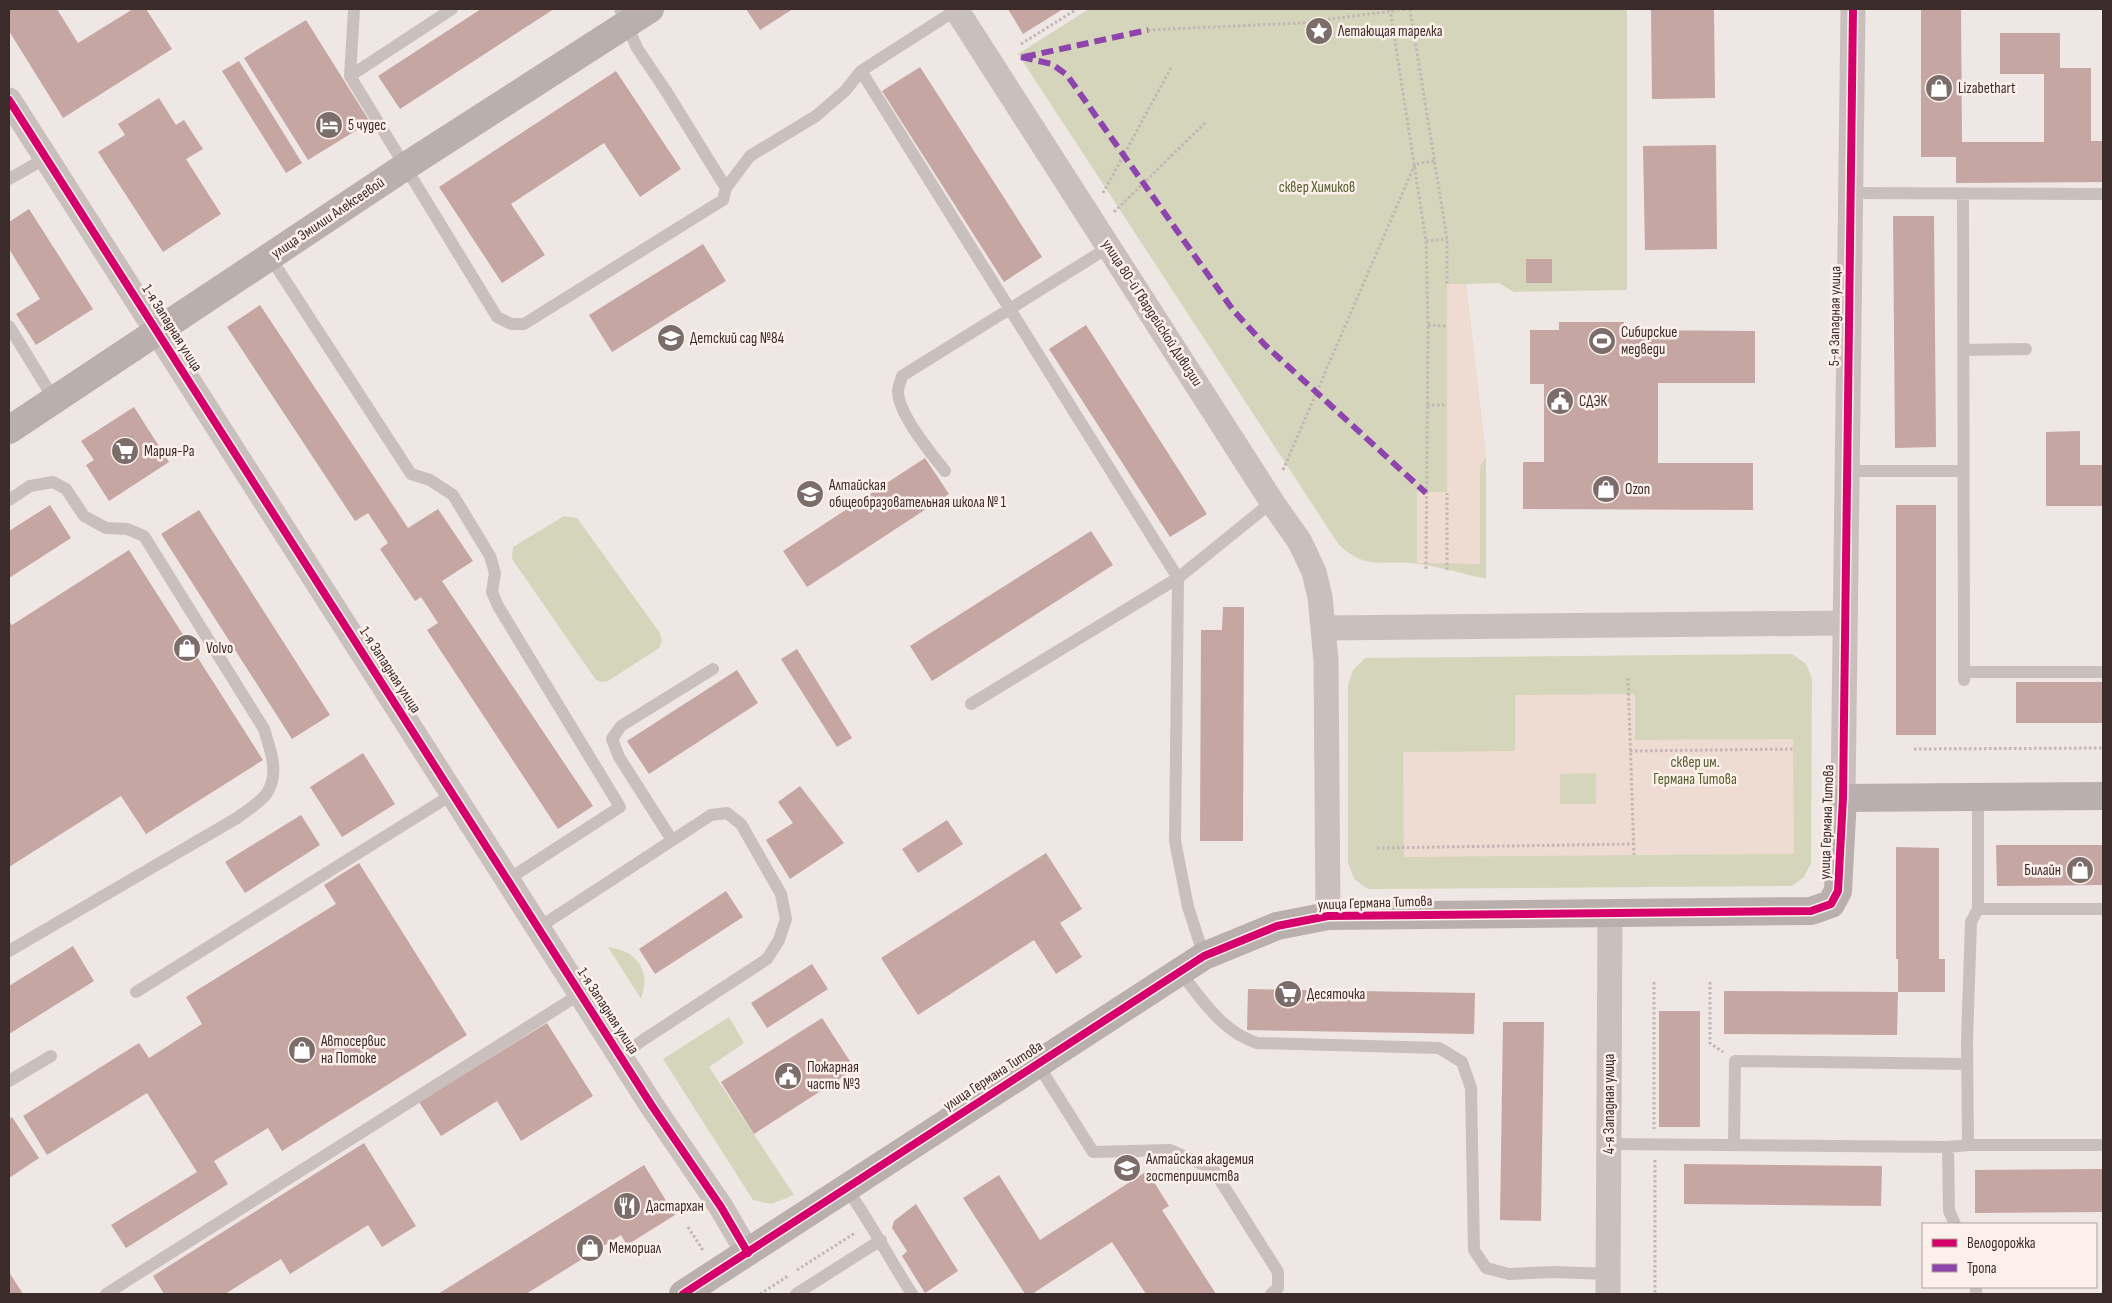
<svg xmlns="http://www.w3.org/2000/svg" width="2112" height="1303" font-family="'Sofia Sans Condensed',sans-serif">
<rect width="100%" height="100%" fill="#efe7e3"/>
<path fill="#d5d5bb" d="M 1089,9 L 1627,9 L 1627,290 L 1514,292 L 1499,283 L 1466,284 L 1486,458 L 1486,579 C 1464,574 1441,567 1418,564 C 1383,558 1371,573 1339,545 L 1018,54 Z
M 564,516 L 577,518 L 660,633 L 662,641 L 659,648 L 608,681 L 602,682 L 596,680 L 512,559 L 513,547 Z
M 1792,654 L 1806,664 L 1812,679 L 1811,863 L 1804,877 L 1792,886 L 1368,889 L 1354,879 L 1348,862 L 1348,685 L 1353,670 L 1365,658 Z
M 608,947 C 638,951 651,971 641,999 Z
M 729,1017 L 744,1043 L 709,1067 L 794,1195 L 771,1204 L 753,1200 L 663,1059 Z"/>
<path fill="#eedbd1" fill-rule="evenodd" d="M 1447,284 L 1466,284 L 1486,458 L 1480,466 L 1480,564 L 1417,563 L 1417,492 L 1447,492 Z
M 1635,694 L 1635,740 L 1793,739 L 1794,854 L 1404,857 L 1403,752 L 1515,751 L 1515,695 ZM 1596,773 L 1596,804 L 1560,804 L 1560,774 Z"/>
<path fill="#c5a6a3" d="M 9,9 L 57,9 L 78,43 L 133,9 L 146,9 L 172,49 L 63,118 L 9,31 Z
M 481,9 L 554,9 L 400,109 L 378,76 Z
M 746,9 L 793,9 L 760,30 Z
M 1008,9 L 1063,9 L 1023,34 Z
M 1651,9 L 1714,9 L 1715,98 L 1652,99 Z
M 1921,9 L 1961,9 L 1962,142 L 2044,142 L 2044,74 L 2000,74 L 2000,33 L 2060,33 L 2060,68 L 2091,68 L 2091,141 L 2103,141 L 2103,182 L 1956,183 L 1956,157 L 1921,157 Z
M 306,20 L 370,122 L 308,160 L 244,58 Z
M 239,61 L 302,163 L 286,173 L 222,71 Z
M 920,67 L 1042,257 L 1004,282 L 882,91 Z
M 616,71 L 681,169 L 640,197 L 604,143 L 511,204 L 545,255 L 502,283 L 439,187 Z
M 159,98 L 176,125 L 184,120 L 203,149 L 186,159 L 221,214 L 163,252 L 98,152 L 125,135 L 118,124 Z
M 1716,145 L 1717,249 L 1645,250 L 1643,146 Z
M 29,209 L 93,309 L 36,345 L 16,314 L 40,299 L 9,249 L 9,222 Z
M 1893,216 L 1934,216 L 1936,447 L 1895,448 Z
M 703,244 L 726,281 L 612,352 L 589,315 Z
M 1526,259 L 1552,259 L 1552,283 L 1526,283 Z
M 260,305 L 408,528 L 438,509 L 473,561 L 442,581 L 593,806 L 558,829 L 427,630 L 438,623 L 421,597 L 415,601 L 380,549 L 388,543 L 368,513 L 355,521 L 227,327 Z
M 1559,322 L 1624,322 L 1624,330 L 1755,331 L 1755,383 L 1658,383 L 1658,463 L 1753,463 L 1753,510 L 1523,509 L 1523,462 L 1544,462 L 1544,384 L 1530,384 L 1530,330 L 1559,330 Z
M 1086,325 L 1207,514 L 1170,537 L 1049,349 Z
M 134,407 L 169,462 L 109,501 L 86,465 L 94,460 L 81,441 Z
M 2080,431 L 2080,465 L 2103,465 L 2103,506 L 2046,506 L 2046,432 Z
M 925,458 L 949,494 L 807,587 L 783,551 Z
M 50,505 L 71,538 L 9,578 L 9,531 Z
M 1896,505 L 1936,505 L 1936,735 L 1896,735 Z
M 199,510 L 330,715 L 292,739 L 161,534 Z
M 1091,531 L 1113,565 L 932,681 L 910,646 Z
M 129,550 L 263,760 L 146,834 L 121,796 L 9,867 L 9,621 L 12,625 Z
M 1223,607 L 1244,607 L 1243,841 L 1200,841 L 1201,630 L 1222,630 Z
M 797,649 L 852,738 L 837,747 L 781,659 Z
M 737,670 L 758,703 L 649,774 L 627,741 Z
M 2016,682 L 2103,682 L 2103,723 L 2016,723 Z
M 363,753 L 395,804 L 342,837 L 310,787 Z
M 800,786 L 844,843 L 790,879 L 766,840 L 793,823 L 778,802 Z
M 301,815 L 320,845 L 245,893 L 225,862 Z
M 947,820 L 963,844 L 918,873 L 902,849 Z
M 1996,845 L 2103,845 L 2103,885 L 1997,886 Z
M 1896,847 L 1939,848 L 1939,959 L 1945,959 L 1945,992 L 1898,992 L 1898,959 L 1896,959 Z
M 1046,853 L 1082,909 L 1060,923 L 1082,957 L 1056,974 L 1034,940 L 918,1015 L 881,958 Z
M 359,863 L 467,1035 L 282,1151 L 268,1128 L 214,1161 L 228,1184 L 126,1248 L 111,1225 L 197,1172 L 147,1093 L 47,1155 L 23,1116 L 139,1043 L 149,1058 L 202,1024 L 186,997 L 336,904 L 324,885 Z
M 726,891 L 743,917 L 655,974 L 639,949 Z
M 73,946 L 94,981 L 9,1034 L 9,986 Z
M 812,964 L 828,989 L 767,1028 L 751,1003 Z
M 1248,989 L 1475,993 L 1474,1034 L 1247,1030 Z
M 1724,991 L 1898,992 L 1897,1035 L 1724,1034 Z
M 1659,1011 L 1700,1011 L 1700,1127 L 1659,1127 Z
M 822,1018 L 855,1069 L 754,1134 L 721,1082 Z
M 1503,1022 L 1544,1022 L 1541,1221 L 1500,1220 Z
M 547,1023 L 593,1096 L 521,1141 L 497,1101 L 441,1136 L 419,1102 Z
M 12,1117 L 39,1158 L 9,1178 L 9,1119 Z
M 364,1143 L 416,1226 L 382,1247 L 368,1225 L 290,1274 L 281,1259 L 225,1294 L 164,1294 L 153,1276 Z
M 1684,1164 L 1882,1166 L 1881,1206 L 1684,1204 Z
M 644,1165 L 675,1215 L 627,1245 L 621,1235 L 526,1294 L 438,1294 Z
M 2103,1169 L 2103,1212 L 1975,1213 L 1975,1170 Z
M 1147,1171 L 1169,1206 L 1162,1210 L 1216,1294 L 1146,1294 L 1112,1242 L 1032,1294 L 1025,1294 L 963,1198 L 999,1175 L 1040,1240 Z
M 916,1204 L 958,1271 L 925,1293 L 902,1256 L 907,1251 L 892,1228 L 894,1221 Z
M 9,1272 L 23,1294 L 9,1294 Z"/>
<g fill="none" stroke-linecap="round" stroke-linejoin="round">
<path stroke="#c2b7b4" stroke-width="3" stroke-dasharray="2.5 2.5" stroke-linecap="butt" d="M 1390,9 L 1426,241 L 1428,325 L 1426,569
M 1410,9 L 1447,239 L 1447,284
M 1148,30 L 1301,23 L 1407,9
M 1021,44 L 1077,9
M 1103,193 L 1172,66
M 1114,212 L 1207,121
M 1426,241 L 1447,239
M 1428,325 L 1447,326
M 1427,405 L 1446,405
M 1283,470 L 1415,164 L 1435,161
M 1447,570 L 1447,493
M 1628,678 L 1634,855
M 1914,749 L 2103,748
M 1630,751 L 1793,749
M 1377,848 L 1634,844
M 1654,982 L 1654,1129
M 1710,982 L 1710,1043 L 1723,1052
M 1655,1160 L 1655,1294
M 688,1227 L 704,1252
M 797,1270 L 855,1233
M 760,1294 L 788,1276"/>
<path stroke="#c9bfbc" stroke-width="12" d="M 354,9 L 350,76 L 497,317 L 511,324 L 524,324 L 723,200 L 726,188 L 750,156 L 816,116 L 845,91 L 861,71 L 956,10
M 620,9 L 637,48 L 666,91 L 726,188
M 861,71 L 1178,578 L 971,704
M 350,76 L 452,9
M 9,179 L 46,158
M 1851,193 L 2103,194
M 1963,194 L 1964,680
M 270,257 L 411,474 L 430,480 L 453,495 L 490,556 L 495,573 L 492,592 L 498,606 L 620,807 L 507,880
M 9,326 L 55,401
M 1963,350 L 2026,349
M 945,471 C 931,453 898,414 898,391 C 898,387 901,380 902,376 L 1109,247
M 1847,471 L 1963,471
M 9,500 L 30,486 L 53,482 L 66,489 L 84,516 L 106,528 L 127,529 L 144,536 L 264,729 C 270,749 280,773 267,793 C 261,802 246,811 237,818 L 9,951
M 1964,672 L 2103,672
M 672,840 L 619,757 L 612,739 L 621,726 L 713,669
M 1978,909 L 2103,909
M 538,928 L 711,815 L 727,813 L 741,824 L 781,894 L 786,919 L 779,940 L 767,959 L 643,1040 L 621,1056
M 1204,956 L 1188,907 L 1175,841 L 1178,578 L 1272,502
M 1180,972 C 1202,999 1222,1032 1257,1043 L 1439,1048 L 1462,1062 L 1471,1088 L 1474,1250 L 1486,1268 L 1509,1274 L 1553,1272 L 1609,1274
M 136,992 L 453,794
M 1037,1063 L 1093,1152 L 1170,1150 L 1213,1169 L 1278,1272 L 1278,1288 L 1271,1294
M 9,1081 L 51,1056
M 1610,1144 L 1948,1147 L 1968,1145 L 2103,1145
M 1734,1144 L 1735,1061 L 1967,1064
M 1968,1145 L 1967,1041 L 1971,922 L 1978,909 L 1978,797
M 1948,1147 L 1949,1211 L 1955,1224
M 847,1189 C 871,1223 890,1260 912,1294
M 106,1294 L 580,994
M 796,1294 L 881,1240
M 1976,1294 L 1976,1287"/>
<path stroke="#c9bfbc" stroke-width="25" d="M 956,9 L 1272,502 L 1300,542 L 1314,572 L 1320,597 L 1326,660 L 1328,916
M 9,100 L 652,1106 L 721,1207 L 748,1253
M 1324,628 L 1845,623
M 1843,798 L 1853,9
M 1608,1294 L 1610,913"/>
<path stroke="#b9afac" stroke-width="28" d="M 9,430 L 406,166 L 650,9
M 683,1294 L 1204,956 L 1277,926 L 1328,916 L 1811,911 L 1831,904 L 1838,891 L 1843,798 L 2103,796"/>
<path stroke="#8e44ad" stroke-width="6" stroke-dasharray="12 6" stroke-linecap="butt" d="M 1021,57 L 1052,64 L 1067,75 L 1233,310 L 1265,345 L 1426,493
M 1024,57 L 1148,30"/>
<g stroke="#fcf0eb" stroke-width="11">
<path id="cycleway" d="M 9,100 L 652,1106 L 721,1207 L 748,1253
M 683,1294 L 1204,956 L 1277,926 L 1328,916 L 1811,911 L 1831,904 L 1838,891 L 1843,798 L 1853,9"/>
</g>
<use href="#cycleway" stroke="#d6006c" stroke-width="8"/>
</g>
<defs>
<g id="sight-disc" transform="scale(1.4375)"><circle r="9.5" fill="#7a6d6a" stroke="#fcf0eb"/><path d="M0-6L1.8-2.2L6-1.7L2.9 1.2L3.7 5.4L0 3.3L-3.7 5.4L-2.9 1.2L-6-1.7L-1.8-2.2Z" fill="#fff"/></g>
<g id="shop-disc" transform="scale(1.4375)"><circle r="9.5" fill="#7a6d6a" stroke="#fcf0eb"/><path d="M-5-2.5h2.3a2.7 3.5 0 0 1 5.4 0H5L5.5 6h-11ZM-1.5-2.5h3a1.5 2.3 0 0 0-3 0Z" fill="#fff"/></g>
<g id="hotel-disc" transform="scale(1.4375)"><circle r="9.5" fill="#7a6d6a" stroke="#fcf0eb"/><path d="M-6-4.5h1.5V1H6V5H4.5V3h-9V5H-6ZM-4 0a1.8 1.8 0 1 1 3.6 0ZM.5 0V-2.5h3Q6-2.5 6 0Z" fill="#fff"/></g>
<g id="school-disc" transform="scale(1.4375)"><circle r="9.5" fill="#7a6d6a" stroke="#fcf0eb"/><path d="M0-5L7-2L0 1L-7-2ZM-4 1L0 2.5L4 1V4Q0 6-4 4Z" fill="#fff"/></g>
<g id="stadium-disc" transform="scale(1.4375)"><circle r="9.5" fill="#7a6d6a" stroke="#fcf0eb"/><path d="M0-5a6.5 5 0 1 0 0 10a6.5 5 0 1 0 0-10ZM-3.5-1.8h7v3.6h-7Z" fill="#fff"/></g>
<g id="civic-disc" transform="scale(1.4375)"><circle r="9.5" fill="#7a6d6a" stroke="#fcf0eb"/><path d="M-.6-6.5H3V-4.5H.6V-3L4-1V1h2V6H-6V1h2V-1L-.6-3ZM-1.2 2.5V6h2.4V2.5Z" fill="#fff"/></g>
<g id="supermarket-disc" transform="scale(1.4375)"><circle r="9.5" fill="#7a6d6a" stroke="#fcf0eb"/><path d="M-6-5.5h2.5l.6 2H6L4.5 2H-2.5L-4.4-4H-6ZM-1.5 3.2a1.3 1.3 0 1 0 .1 0ZM3 3.2a1.3 1.3 0 1 0 .1 0Z" fill="#fff"/></g>
<g id="university-disc" transform="scale(1.4375)"><circle r="9.5" fill="#7a6d6a" stroke="#fcf0eb"/><path d="M0-5L7-2L0 1L-7-2ZM-4 1L0 2.5L4 1V4Q0 6-4 4Z" fill="#fff"/></g>
<g id="restaurant-disc" transform="scale(1.4375)"><circle r="9.5" fill="#7a6d6a" stroke="#fcf0eb"/><path d="M-5-6h1v4h1v-4h1v4h1v-4h1v5L-1.5 .5V6h-2V.5L-5-1ZM5-6V6H3V1.5H1.5Q1.5-4 5-6Z" fill="#fff"/></g>
</defs>
<g fill-rule="evenodd">
<use href="#sight-disc" x="1319" y="31"/>
<use href="#shop-disc" x="1939" y="88"/>
<use href="#hotel-disc" x="329" y="125"/>
<use href="#school-disc" x="671" y="338"/>
<use href="#stadium-disc" x="1602" y="341"/>
<use href="#civic-disc" x="1560" y="401"/>
<use href="#supermarket-disc" x="125" y="451"/>
<use href="#shop-disc" x="1606" y="489"/>
<use href="#school-disc" x="810" y="494"/>
<use href="#shop-disc" x="187" y="648"/>
<use href="#shop-disc" x="2080" y="870"/>
<use href="#supermarket-disc" x="1288" y="994"/>
<use href="#shop-disc" x="302" y="1050"/>
<use href="#civic-disc" x="788" y="1076"/>
<use href="#university-disc" x="1127" y="1168"/>
<use href="#restaurant-disc" x="627" y="1206"/>
<use href="#shop-disc" x="590" y="1248"/>
</g>
<g text-anchor="middle" dominant-baseline="central" stroke-width="5" stroke-linejoin="round" paint-order="stroke">
<g font-size="15" fill="#3b2b29" stroke="#fcf0eb" text-anchor="start">
<text x="1338" y="31">Летающая тарелка</text>
<text x="1958" y="88">Lizabethart</text>
<text x="348" y="125">5 чудес</text>
<text x="1621" y="332">Сибирские<tspan x="1621" dy="17">медведи</tspan></text>
<text x="690" y="338">Детский сад №84</text>
<text x="1579" y="401">СДЭК</text>
<text x="144" y="451">Мария-Ра</text>
<text x="829" y="485">Алтайская<tspan x="829" dy="17">общеобразовательная школа № 1</tspan></text>
<text x="1625" y="489">Ozon</text>
<text x="206" y="648">Volvo</text>
<text x="2061" y="870" text-anchor="end">Билайн</text>
<text x="1307" y="994">Десяточка</text>
<text x="321" y="1041">Автосервис<tspan x="321" dy="17">на Потоке</tspan></text>
<text x="807" y="1067">Пожарная<tspan x="807" dy="17">часть №3</tspan></text>
<text x="1146" y="1159">Алтайская академия<tspan x="1146" dy="17">гостеприимства</tspan></text>
<text x="646" y="1206">Дастархан</text>
<text x="609" y="1248">Мемориал</text>
</g>
<g font-size="15" fill="#545c2a" stroke="#fcf0eb">
<text x="1317" y="187">сквер Химиков</text>
<text x="1695" y="762">сквер им.<tspan x="1695" dy="17">Германа Титова</tspan></text>
</g>
<g font-size="15" fill="#3b2b29" stroke="#fcf0eb">
<text transform="translate(328 218) rotate(-34)">улица Эмилии Алексеевой</text>
<text transform="translate(1152 313) rotate(57)">улица 80-й Гвардейской Дивизии</text>
<text transform="translate(1835 316) rotate(-89)">5-я Западная улица</text>
<text transform="translate(172 328) rotate(58)">1-я Западная улица</text>
<text transform="translate(390 670) rotate(57)">1-я Западная улица</text>
<text transform="translate(1827 822) rotate(-88)">улица Германа Титова</text>
<text transform="translate(1375 903) rotate(-2)">улица Германа Титова</text>
<text transform="translate(608 1011) rotate(57)">1-я Западная улица</text>
<text transform="translate(993 1076) rotate(-33)">улица Германа Титова</text>
<text transform="translate(1609 1104) rotate(-90)">4-я Западная улица</text>
</g>
</g>
<rect width="2112" height="1303" fill="none" stroke="#3b2b29" stroke-width="20"/>
<rect x="1922" y="1223" width="175" height="65" fill="#fcf0eb" stroke="#afa19d"/>
<rect x="1932" y="1239" width="25" height="8" fill="#d6006c" stroke="#afa19d"/>
<text x="1967" y="1248" font-size="15" fill="#3b2b29">Велодорожка</text>
<rect x="1932" y="1264" width="25" height="8" fill="#8e44ad" stroke="#afa19d"/>
<text x="1967" y="1273" font-size="15" fill="#3b2b29">Тропа</text>
</svg>
